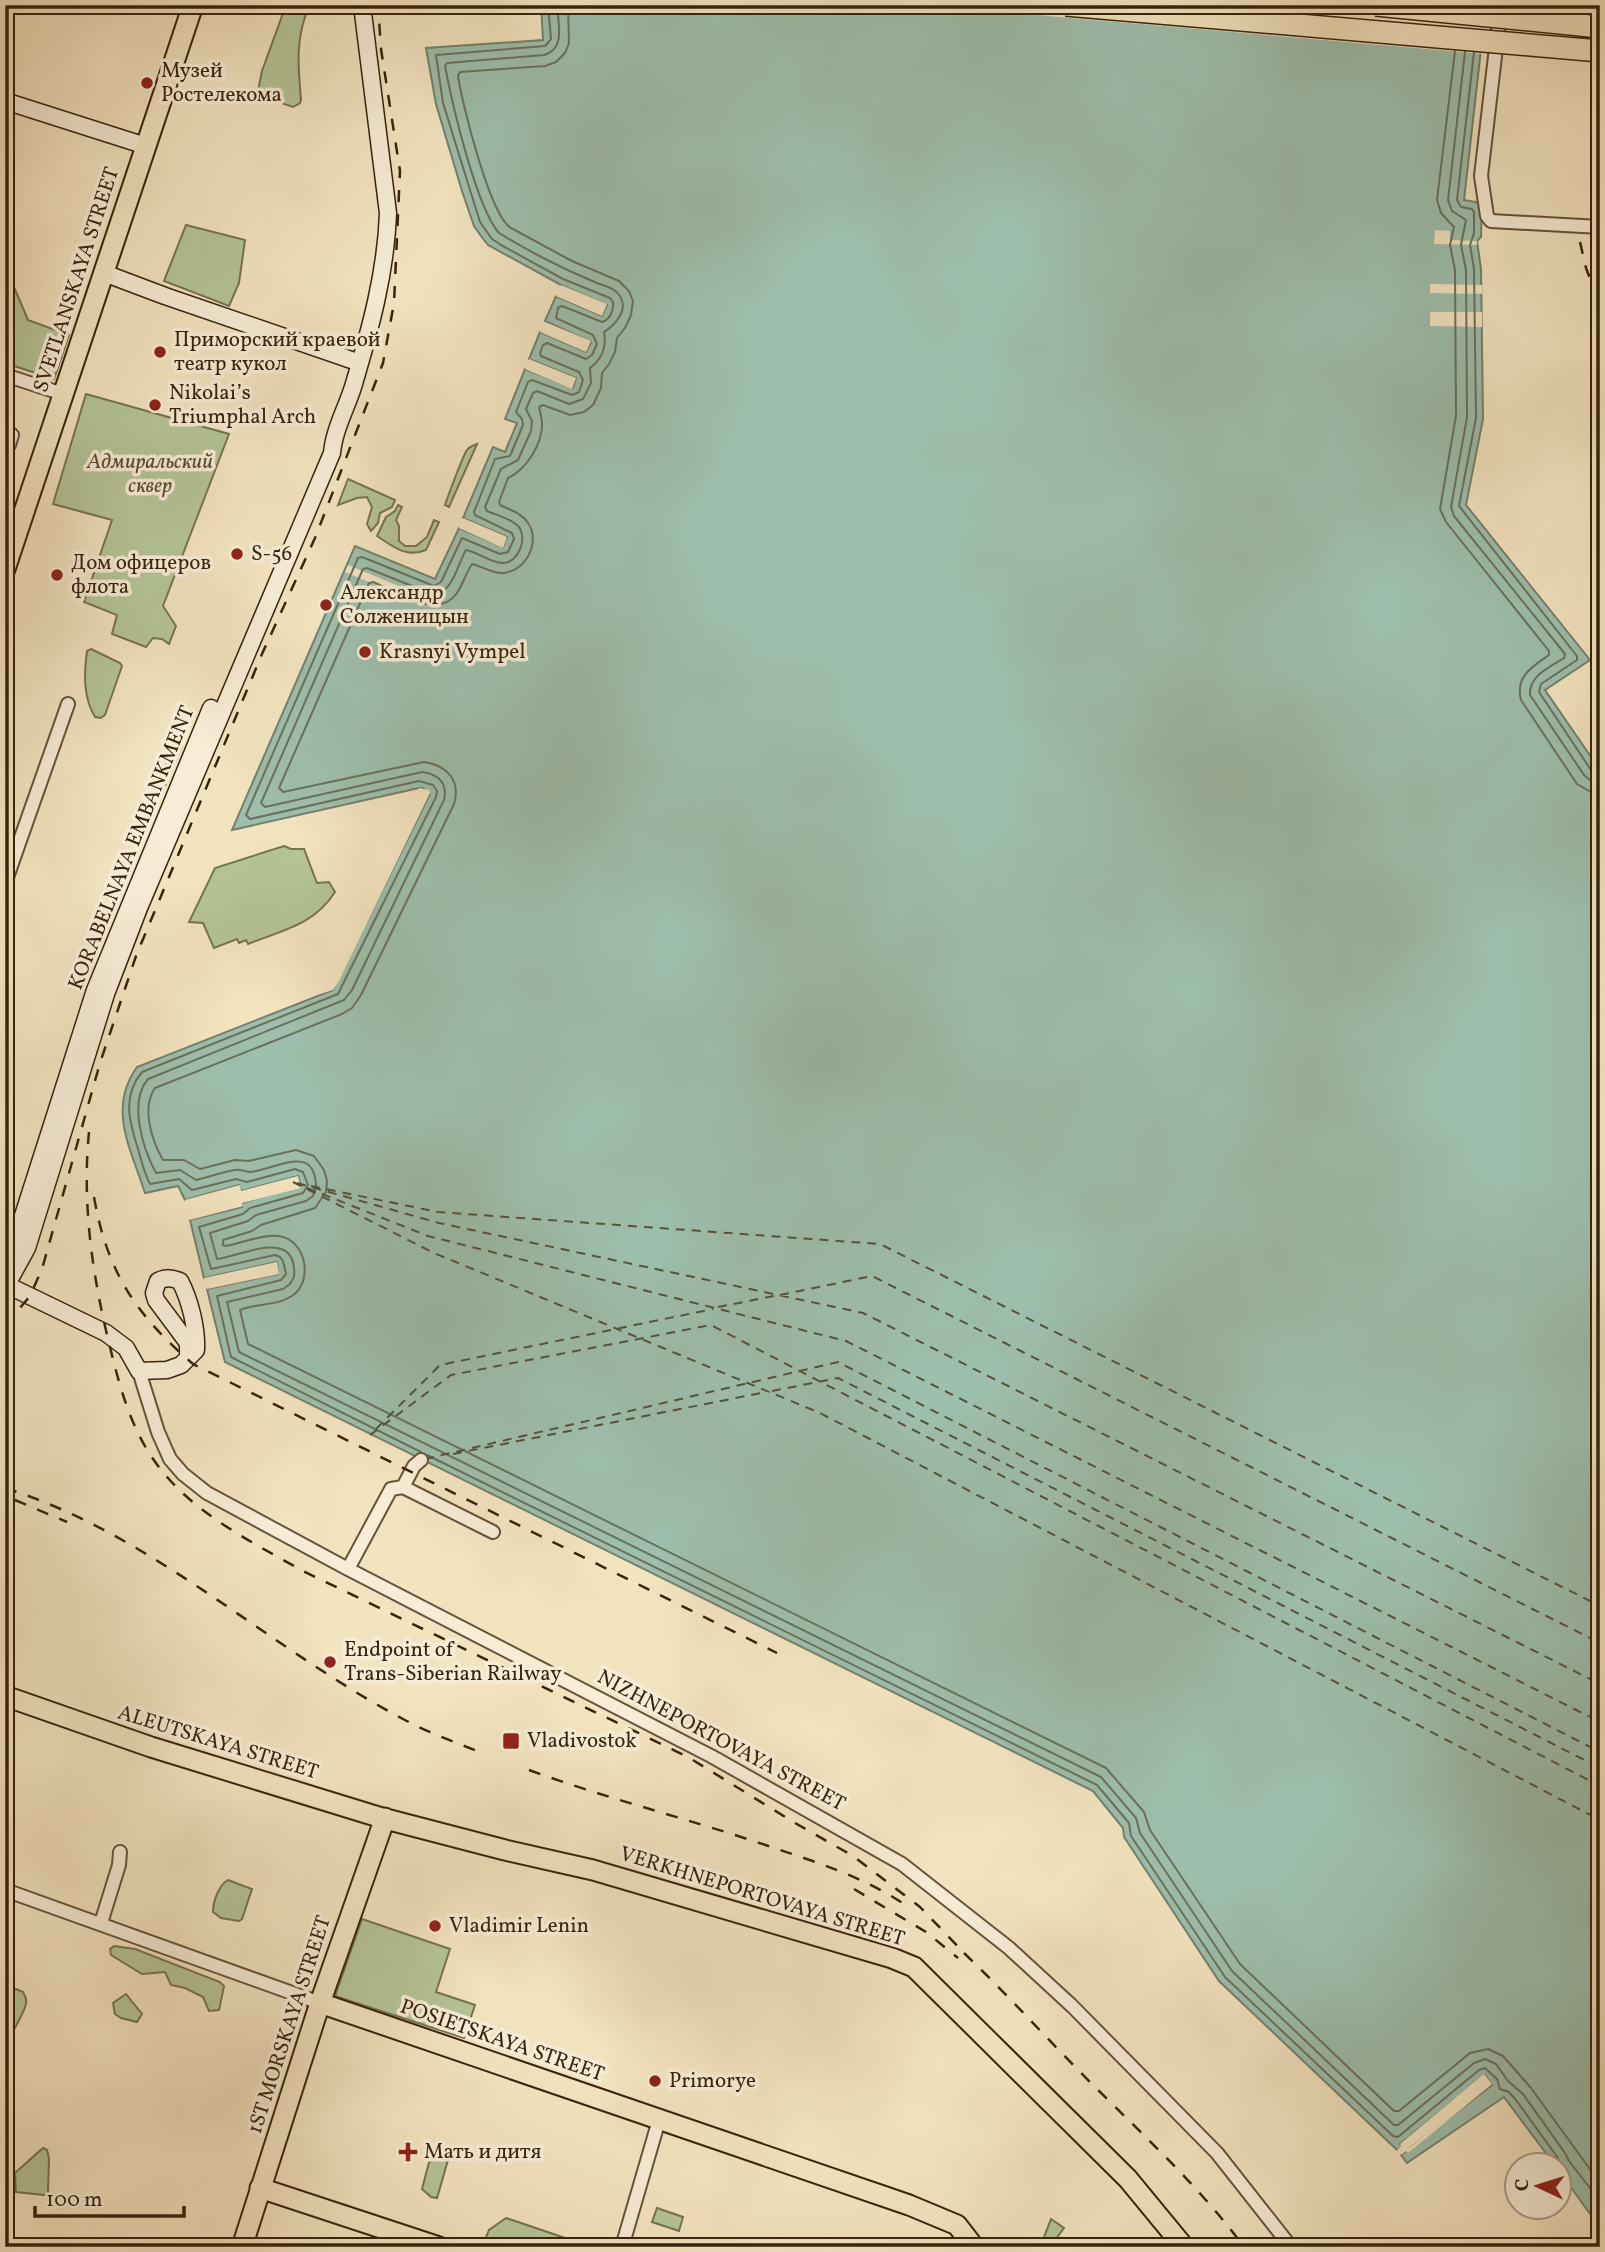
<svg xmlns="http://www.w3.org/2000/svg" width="1605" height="2252" font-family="Vollkorn,serif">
<rect width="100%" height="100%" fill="#f3e4c0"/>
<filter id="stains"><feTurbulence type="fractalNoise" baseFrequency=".00286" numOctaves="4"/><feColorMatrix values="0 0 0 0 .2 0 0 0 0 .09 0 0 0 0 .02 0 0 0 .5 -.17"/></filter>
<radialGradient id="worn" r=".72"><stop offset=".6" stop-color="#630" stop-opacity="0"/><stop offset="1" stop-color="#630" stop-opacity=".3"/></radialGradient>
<path fill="#b5c597" stroke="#767452" stroke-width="2" d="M 286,5 L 310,5 C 295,35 298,67 301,99 L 300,103 L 293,107 L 263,97 L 258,91 L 262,71 Z
M 186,225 L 245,240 L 239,283 L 229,306 L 164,281 Z
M 5,266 L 28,320 L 69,335 L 54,379 L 5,363 Z
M 86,394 L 229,434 L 163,606 L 176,626 L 169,644 L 162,639 L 153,638 L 146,647 L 112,634 L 117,615 L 84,602 L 112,520 L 53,504 Z
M 477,444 L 449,507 L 445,505 C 448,496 464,453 467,450 C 469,447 474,445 477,444 Z
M 348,479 L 395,500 L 392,507 L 380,513 L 378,523 L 371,531 L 367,524 L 372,507 L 367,497 L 357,498 L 338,505 Z
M 398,505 L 402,507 L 396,520 L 399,526 L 399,541 L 405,546 L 416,546 L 427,537 L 434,520 L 439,522 L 426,550 C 406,558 394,547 377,536 L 386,517 L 395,511 Z
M 91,649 L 120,663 L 122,666 L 105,715 L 101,718 L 95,717 C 83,697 84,674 87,651 Z
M 175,743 L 182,746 L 146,831 L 139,828 Z
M 284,846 L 291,849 L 304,849 L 317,883 L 329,882 L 335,892 C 314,925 283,930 248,944 L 246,940 L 239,943 L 237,939 L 214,948 L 203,923 L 189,922 L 215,868 Z
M 228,1880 L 252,1889 L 242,1919 L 239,1921 L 221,1918 L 213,1912 C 213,1901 219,1885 228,1880 Z
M 362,1919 L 450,1949 L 436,1992 L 475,2005 L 464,2038 L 335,1996 Z
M 114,1946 L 135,1949 L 220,1982 L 224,1986 L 219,2010 L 209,2011 L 203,1997 L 185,1988 L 171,1985 L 165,1972 L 142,1974 L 111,1955 L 110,1949 Z
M 16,1989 L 23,1992 C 25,1996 27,1998 26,2003 C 26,2009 10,2038 5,2043 L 5,1990 Z
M 126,1994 L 142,2014 L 137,2022 L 121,2018 L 115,2014 L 113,2003 Z
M 43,2148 L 47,2150 L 49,2158 L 48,2192 L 44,2195 L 16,2192 L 15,2173 Z
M 431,2155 L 448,2160 L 437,2198 L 431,2197 L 422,2189 Z
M 657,2208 L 683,2217 L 679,2231 L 652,2222 Z
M 506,2218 L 592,2247 L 489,2247 L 485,2240 L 489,2230 Z
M 1051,2219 L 1064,2228 L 1050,2247 L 1041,2245 Z"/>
<path fill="#9dbfad" stroke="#75816d" stroke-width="2" d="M 541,5 L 1486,5 L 1464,200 L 1482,203 L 1481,237 L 1477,241 L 1481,269 L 1483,419 L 1466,505 L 1590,660 L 1545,690 L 1600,770 L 1600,2228 L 1560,2172 L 1560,2164 L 1554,2164 L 1504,2097 L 1407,2163 L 1401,2155 L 1492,2085 L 1485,2075 L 1400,2144 L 1402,2146 L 1397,2150 L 1219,1981 L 1124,1837 L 1123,1828 L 1093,1791 L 225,1362 L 207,1289 L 278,1274 L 277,1262 L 204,1278 L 190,1220 L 242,1207 L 242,1203 L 301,1186 L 298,1176 L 241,1191 L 239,1185 L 185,1200 L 178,1186 L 145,1193 C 131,1149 107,1109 137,1067 L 333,990 L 430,794 L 423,788 L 419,788 L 232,830 L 355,546 L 435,579 L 459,528 L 503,547 L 507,537 L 463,518 L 493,447 L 505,452 L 517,423 L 505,419 L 525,369 L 573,388 L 576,378 L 529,359 L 540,332 L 586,352 L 591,342 L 545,321 L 556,296 L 602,316 L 607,305 L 561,285 L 488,245 L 481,236 L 474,226 L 462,191 L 436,104 L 426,48 L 543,40 Z"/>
<path fill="#f3e4c0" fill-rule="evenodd" d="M 920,5 L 1489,5 L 1484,54 Z
M 1435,230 L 1450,231 L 1450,240 L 1477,241 L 1477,245 L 1434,244 Z
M 1430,284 L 1482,285 L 1482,294 L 1430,293 Z
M 561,285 L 607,304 L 602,316 L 556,296 L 557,293 L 601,311 L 603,306 L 559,288 Z
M 1430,312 L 1482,312 L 1482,327 L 1430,326 Z
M 545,322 L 591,341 L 586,352 L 540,332 L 541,329 L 584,348 L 586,343 L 544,325 Z
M 529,359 L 576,378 L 572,389 L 525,369 L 527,366 L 570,384 L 572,380 L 528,363 Z
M 463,518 L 507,537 L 503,548 L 459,528 L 460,525 L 501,543 L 503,539 L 462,521 Z
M 348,565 L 406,589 L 403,596 L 345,572 Z
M 419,788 L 429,790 L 430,793 L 338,983 L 333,990 L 320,994 L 323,990 L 330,987 L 335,981 L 426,793 L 417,792 Z
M 298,1176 L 301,1188 L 242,1203 L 243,1206 L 190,1220 L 189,1217 L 239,1204 L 241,1200 L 297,1184 L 296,1180 L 242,1194 L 237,1190 L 185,1203 L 185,1200 L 240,1185 L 241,1191 Z
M 277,1262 L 279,1274 L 207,1289 L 206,1286 L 275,1271 L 274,1266 L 205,1282 L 204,1278 Z
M 1484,2074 L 1492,2084 L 1408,2153 L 1406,2151 L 1401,2155 L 1397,2150 L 1401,2146 L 1400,2144 ZM 1484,2079 L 1488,2084 L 1409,2148 L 1405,2148 L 1405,2144 Z"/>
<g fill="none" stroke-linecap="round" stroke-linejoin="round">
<path stroke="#6a715c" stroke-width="2" d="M 557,5 C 558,23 566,49 544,55 L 447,63 L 445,66 C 452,103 476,207 499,233 C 530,252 563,269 597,283 C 605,286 615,288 620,296 C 629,310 615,325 604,332 C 607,348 602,359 590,368 L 591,383 L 583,399 L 569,404 L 537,391 L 533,393 L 526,409 L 532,421 L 531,431 L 518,460 L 501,469 L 485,507 L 487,511 C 496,515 509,518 517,525 C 529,536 519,563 503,563 C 490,563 478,552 466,550 C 457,565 454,590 435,595 L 367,568 L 363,569 L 261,803 L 265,807 L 422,772 C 438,774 448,783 444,800 L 352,990 L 344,1000 L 148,1079 C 128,1102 143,1149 156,1173 L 180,1170 L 196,1180 C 209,1177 222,1172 235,1170 C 241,1169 245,1172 251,1172 C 276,1169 316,1142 316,1188 L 313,1196 L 306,1201 L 256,1215 L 248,1221 L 210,1233 L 217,1259 C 244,1255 298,1227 294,1277 L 290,1284 L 283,1289 L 227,1302 L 239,1352 L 1101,1777 L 1136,1818 L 1140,1833 L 1232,1971 L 1394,2125 L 1398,2125 L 1474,2063 L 1485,2059 L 1496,2064 L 1508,2081 L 1523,2094 L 1565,2153 L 1569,2161 L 1600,2201
M 568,5 L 569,43 L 565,53 L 556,62 L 545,66 L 460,72 L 458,76 C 462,103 490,216 511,228 L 572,261 L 619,281 L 629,291 L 633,301 L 631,315 L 625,328 L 617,338 L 615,352 L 609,364 L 602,373 L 601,388 L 593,405 L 584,412 L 570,415 L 543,405 L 539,407 C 540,412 542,418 542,423 C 543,443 526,470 508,478 L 499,502 L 500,505 C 510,510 522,513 528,523 C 541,541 526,572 503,573 C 492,574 482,566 472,564 C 466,573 463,584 457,593 C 438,621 395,591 373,582 L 369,583 L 279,788 L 283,792 L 424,762 C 447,765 461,781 454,804 L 361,995 L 352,1008 L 342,1014 L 155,1088 C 141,1108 152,1141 163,1160 L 184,1160 L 200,1169 L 235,1160 L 249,1161 L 296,1150 L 314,1156 L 324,1170 L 327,1181 L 326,1192 L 315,1208 L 261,1225 L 252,1231 L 223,1240 L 223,1245 L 226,1246 C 242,1243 263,1234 279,1236 C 306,1240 314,1281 292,1296 C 277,1306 256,1303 240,1310 L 248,1344 L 1106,1768 L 1144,1812 L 1150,1830 L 1240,1964 L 1394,2111 L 1399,2111 L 1470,2053 L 1488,2049 L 1503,2056 L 1531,2088 L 1600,2183
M 1455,51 L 1437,200 L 1441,213 L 1454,227 L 1450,245 L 1455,270 L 1456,416 L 1440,509 L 1446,522 L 1549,651 L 1549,655 C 1532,667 1515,676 1521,700 L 1577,784 L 1589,791 L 1600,793
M 1465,52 L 1448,200 L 1452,211 L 1466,220 L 1461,245 L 1466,270 L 1467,417 L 1451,507 L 1454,516 L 1565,654 L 1564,658 C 1550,667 1529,675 1530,695 L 1584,775 L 1591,781 L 1600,782
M 1474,52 L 1457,200 L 1461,207 L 1472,209 L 1474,212 L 1474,233 L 1470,245 L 1474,269 L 1476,418 L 1459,506 L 1577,656 L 1577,660 L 1541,684 L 1539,692 L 1591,770 L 1600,773
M 421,1452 L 231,1357 L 217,1296 L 281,1280 L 286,1274 L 283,1261 L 280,1257 L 275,1255 L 211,1269 L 199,1227 L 243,1214 L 250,1208 L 303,1193 L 308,1185 L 303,1172 L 295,1169 L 247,1182 L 236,1179 L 192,1190 L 179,1179 L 150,1184 C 145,1175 142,1163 139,1152 C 130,1124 121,1097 142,1072 L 338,994 L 436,797 L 437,791 L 433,785 L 419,781 L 250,819 L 246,815 L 358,558 L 362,557 L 434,586 L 441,582 L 462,538 L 500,554 L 508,552 L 514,539 L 512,533 L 475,515 L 474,512 L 495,459 L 510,456 L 523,425 L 522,419 L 516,412 L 528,382 L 532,380 L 572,395 L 579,392 L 583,380 L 579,372 L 541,356 L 540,353 L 543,345 L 547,343 L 586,359 L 592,355 L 597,344 L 593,335 L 556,318 L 558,308 L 562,306 L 602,322 C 610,320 614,310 613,302 L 610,298 L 563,279 L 501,245 L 492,239 L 480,222 L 443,103 L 436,55 L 545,46 L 551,39 L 548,5
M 427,1455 L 1097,1785 L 1129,1823 L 1131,1836 L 1225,1977 L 1393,2136 L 1398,2137 L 1479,2070 L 1485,2068 L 1497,2079 L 1500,2089 L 1509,2092 L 1516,2100 L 1558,2158 L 1559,2164"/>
<path stroke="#56523c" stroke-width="2" stroke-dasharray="9 7" stroke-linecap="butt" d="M 293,1182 L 434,1253 L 820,1413 L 1600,1820
M 297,1183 L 439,1223 L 863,1313 L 1600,1684
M 311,1186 L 438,1212 L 880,1244 L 1600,1606
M 307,1188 L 428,1236 L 846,1341 L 1600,1722
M 780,1295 L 872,1276 L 1600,1643
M 718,1307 L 774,1296
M 772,1391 L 838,1378 L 1600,1768
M 376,1429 L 440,1365 L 713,1309
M 370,1435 L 451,1375 L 711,1325 L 1600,1786
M 453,1454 L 766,1392
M 425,1459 L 838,1362 L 1600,1752"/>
<g stroke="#675339" stroke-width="16">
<path id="street" d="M 1501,5 L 1481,176 L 1487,216 L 1491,221 L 1600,227
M 5,375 L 63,394
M 5,429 L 12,435 L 9,445
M 5,883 L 68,704
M 139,1371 L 158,1432 L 170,1459 L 183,1474 L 207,1493 L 348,1569 L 711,1756 L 902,1864 L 1009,1948 L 1072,2006 L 1217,2153 L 1291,2247
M 403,1487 L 414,1466 L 421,1460
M 348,1569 L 391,1489 L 403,1487 L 493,1532
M 5,1890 L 320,2003
M 101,1923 L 119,1865 L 120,1852
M 622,2247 L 659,2120"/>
</g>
<g stroke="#38230c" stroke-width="19">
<path id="secondary" d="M 5,101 L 146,146
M 104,273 L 165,296 L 360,363
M 10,1269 L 14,1244 L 95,990 L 211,708
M 7,1285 L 106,1333 L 126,1348 L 139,1371 L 167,1370 L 181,1365 L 196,1350 C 197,1328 190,1300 180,1281 C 171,1278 167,1277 158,1281 L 154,1293 L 156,1300 L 188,1343 L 188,1356
M 5,1288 L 27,1248 L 106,994 L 139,908 L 332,453 C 334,430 346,409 353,387 C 370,330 386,273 388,213 L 362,5"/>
</g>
<g stroke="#38230c" stroke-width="23">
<path id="primary" d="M 5,569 L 193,5
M 5,1696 L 151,1747 L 382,1818 L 505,1850 L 593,1870 L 892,1958 L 914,1967 L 1128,2179 L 1184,2247
M 320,2003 L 909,2205 L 957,2225 L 974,2247
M 260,2188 L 439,2247
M 242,2247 L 320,2003 L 385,1818"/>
</g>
<use href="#street" stroke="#f7edd6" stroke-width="12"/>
<use href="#secondary" stroke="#f7edd6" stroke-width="16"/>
<use href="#primary" stroke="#f3e4c0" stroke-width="19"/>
<path stroke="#38230c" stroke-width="2.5" stroke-dasharray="12 12" stroke-linecap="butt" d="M 1580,242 L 1586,268 L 1600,304
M 89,1132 C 82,1203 92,1274 109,1343 C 121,1392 133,1439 168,1478 C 203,1518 257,1545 303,1571 L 688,1757 L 795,1823 L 853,1856 L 920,1907 L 970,1959
M 94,1197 C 107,1272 136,1315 193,1364 L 777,1653
M 5,1326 L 30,1296 L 42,1269 L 100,1063 L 136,956 L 262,654 L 315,538 L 383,363 L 394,303 L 400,171 L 381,49 L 378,5
M 5,1488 C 154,1535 267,1647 403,1719 C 427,1732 452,1741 477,1751
M 15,1500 L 67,1522
M 529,1770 C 611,1800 697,1821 780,1850 C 823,1864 869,1880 907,1906
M 854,1889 L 926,1932 L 958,1958
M 964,1953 C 1008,1995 1048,2040 1091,2083 C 1144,2136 1199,2186 1244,2247"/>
<g stroke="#38230c" stroke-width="24" stroke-linecap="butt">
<path id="highway-bridge" d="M 1066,5 L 1600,51
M 1376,5 L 1600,27"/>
</g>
<use href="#highway-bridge" stroke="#f3e4c0" stroke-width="21"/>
</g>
<g fill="#8f2418" stroke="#f7edd6" stroke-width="2.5">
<circle cx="147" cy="83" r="7"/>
<circle cx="160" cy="352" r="7"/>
<circle cx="155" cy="405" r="7"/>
<circle cx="237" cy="554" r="7"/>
<circle cx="57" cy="575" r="7"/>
<circle cx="326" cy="605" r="7"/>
<circle cx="365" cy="652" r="7"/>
<circle cx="330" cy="1662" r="7"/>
<rect x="502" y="1732" width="18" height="18" rx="3.5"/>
<circle cx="435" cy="1926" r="7"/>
<circle cx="655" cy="2081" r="7"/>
<path d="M404.5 2141.5h7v7h7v7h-7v7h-7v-7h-7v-7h7z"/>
</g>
<g text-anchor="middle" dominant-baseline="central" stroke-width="7" stroke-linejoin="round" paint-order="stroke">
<g font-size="21" fill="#38230c" stroke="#f7edd6" text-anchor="start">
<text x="161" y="71">Музей<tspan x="161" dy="24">Ростелекома</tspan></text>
<text x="174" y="340">Приморский краевой<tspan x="174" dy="24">театр кукол</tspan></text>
<text x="169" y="393">Nikolai’s<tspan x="169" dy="24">Triumphal Arch</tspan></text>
<text x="251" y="554">S-56</text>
<text x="71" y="563">Дом офицеров<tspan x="71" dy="24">флота</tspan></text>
<text x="340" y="593">Александр<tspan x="340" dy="24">Солженицын</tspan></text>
<text x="379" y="652">Krasnyi Vympel</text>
<text x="344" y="1650">Endpoint of<tspan x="344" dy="24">Trans-Siberian Railway</tspan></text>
<text x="527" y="1741">Vladivostok</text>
<text x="449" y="1926">Vladimir Lenin</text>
<text x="669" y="2081">Primorye</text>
<text x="424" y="2152">Мать и дитя</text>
</g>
<g font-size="21" fill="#38230c" stroke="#f7edd6">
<text transform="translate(77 280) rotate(-72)">SVETLANSKAYA STREET</text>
<text transform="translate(132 848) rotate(-68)">KORABELNAYA EMBANKMENT</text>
<text transform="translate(721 1741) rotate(28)">NIZHNEPORTOVAYA STREET</text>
<text transform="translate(218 1743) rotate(17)">ALEUTSKAYA STREET</text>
<text transform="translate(762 1897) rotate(17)">VERKHNEPORTOVAYA STREET</text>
<text transform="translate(290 2025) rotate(-72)">1ST MORSKAYA STREET</text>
<text transform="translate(502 2041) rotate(19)">POSIETSKAYA STREET</text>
</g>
<g font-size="21" font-style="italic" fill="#574c2f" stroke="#f7edd6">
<text x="150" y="462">Адмиральский<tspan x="150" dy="24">сквер</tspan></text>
</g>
</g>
<rect width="1605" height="2252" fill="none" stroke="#f3e4c0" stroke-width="28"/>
<rect x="7" y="7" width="1591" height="2238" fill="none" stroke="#38230c" stroke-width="3.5"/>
<rect x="14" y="14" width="1577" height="2224" fill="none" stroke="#38230c" stroke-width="2"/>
<g transform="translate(1538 2186) rotate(274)"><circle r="33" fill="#f7edd6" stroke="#ab9c85" stroke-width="2"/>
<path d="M0-5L12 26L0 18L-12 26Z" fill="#8f2418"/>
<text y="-10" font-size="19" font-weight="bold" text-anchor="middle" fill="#38230c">С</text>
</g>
<path d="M35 2206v10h149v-10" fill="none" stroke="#38230c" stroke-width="3.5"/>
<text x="46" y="2206" font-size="21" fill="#38230c" stroke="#f7edd6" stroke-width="5" paint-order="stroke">100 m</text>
<rect width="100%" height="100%" filter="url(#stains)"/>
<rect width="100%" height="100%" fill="url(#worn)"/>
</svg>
